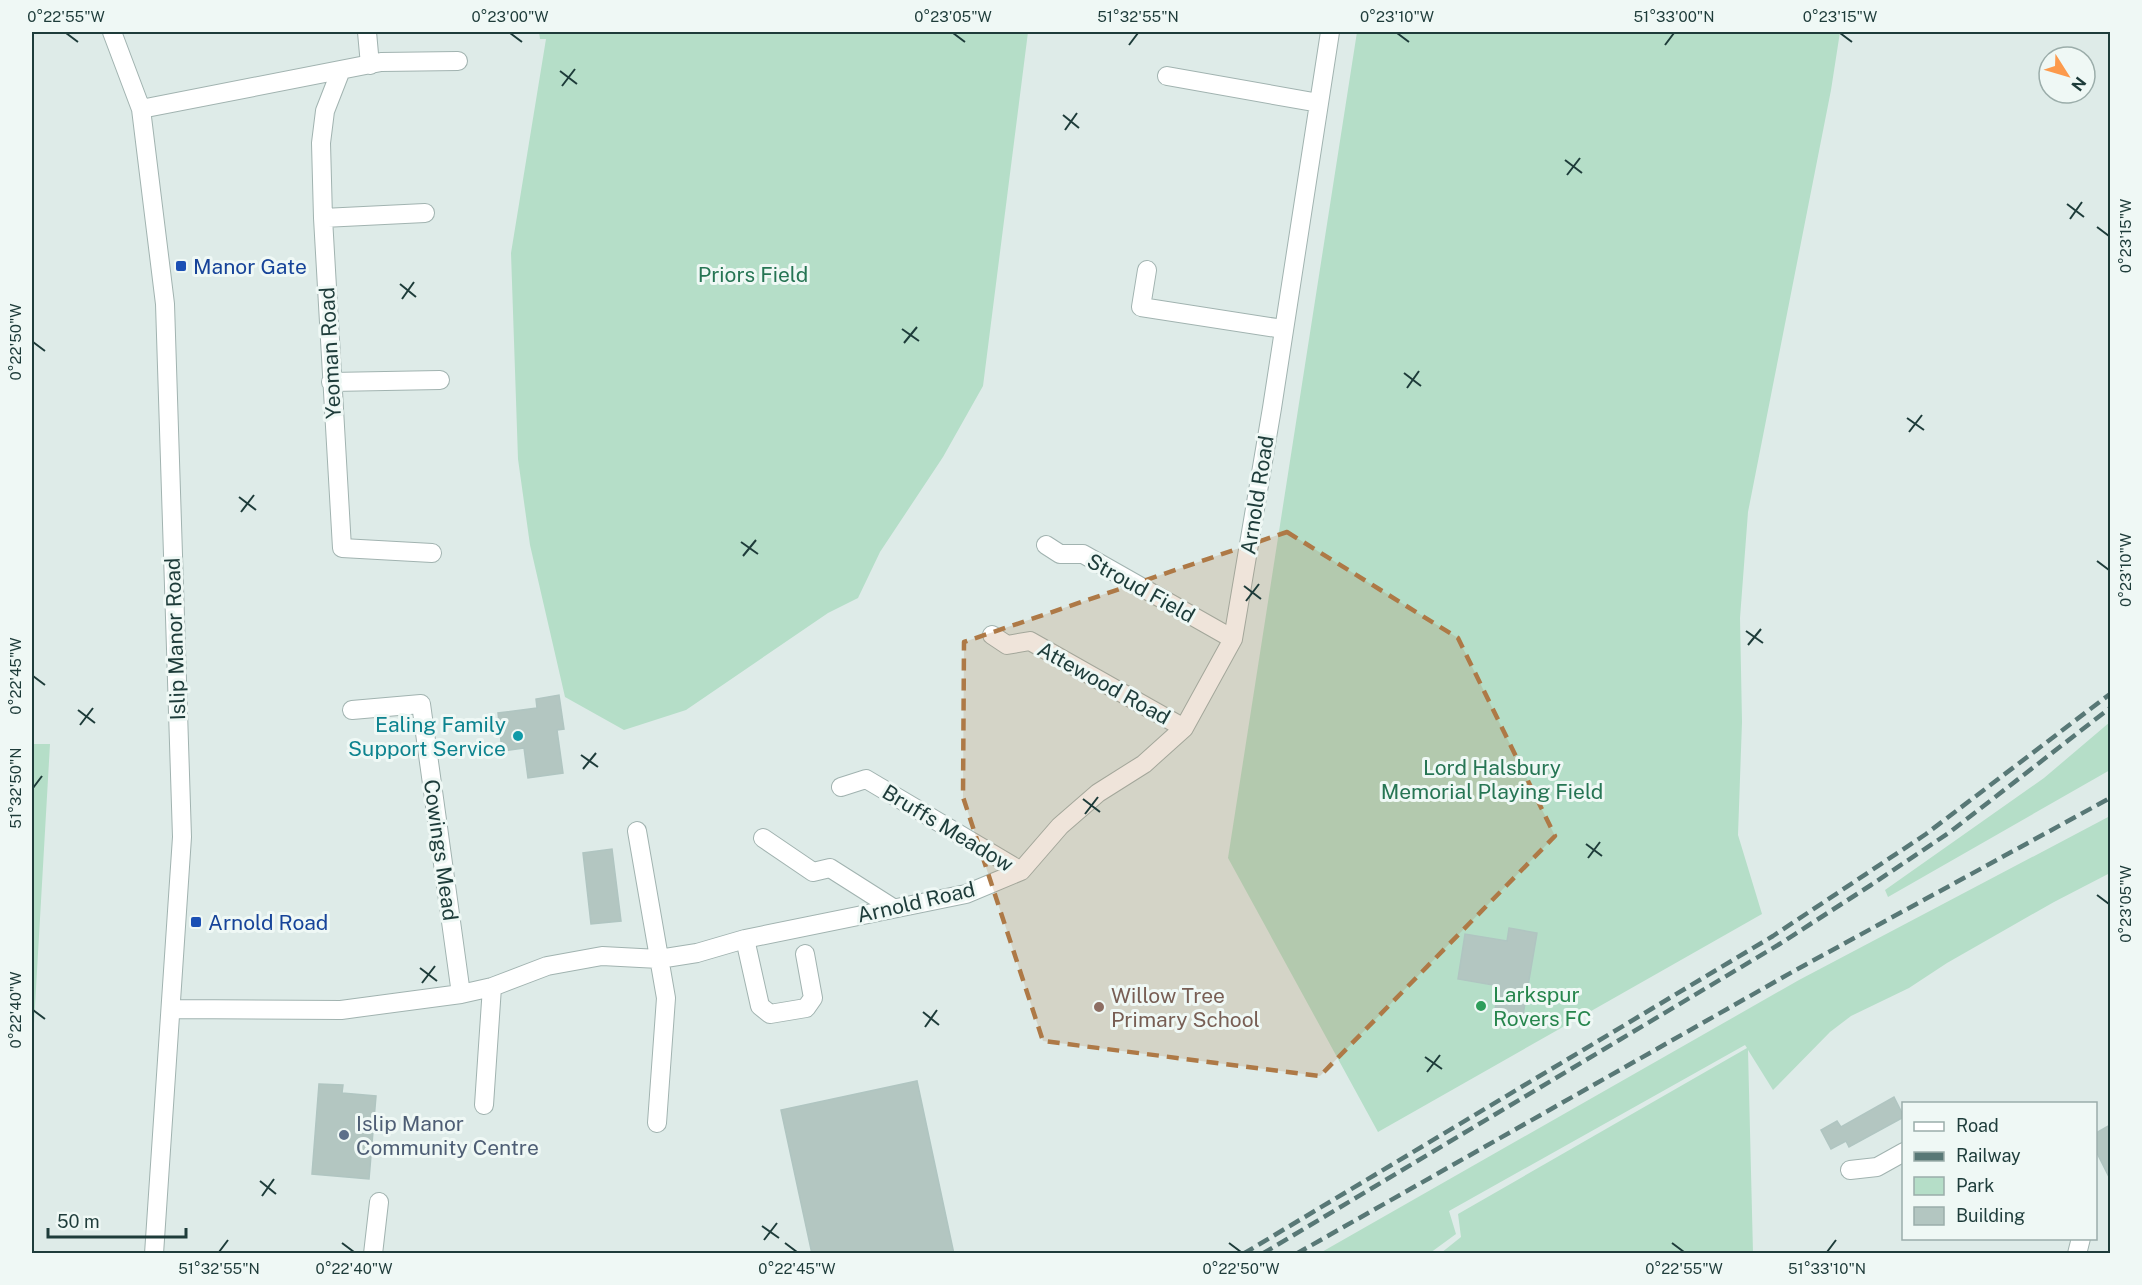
<svg xmlns="http://www.w3.org/2000/svg" width="2142" height="1285" font-family="'Public Sans',sans-serif">
<rect width="100%" height="100%" fill="#deebe8"/>
<path fill="#b5dec8" d="M 539,32 L 1028,32 L 983,386 L 943,457 L 880,552 L 858,598 L 828,613 L 686,710 L 624,730 L 565,697 L 530,545 L 518,459 L 511,253 L 546,39 L 540,39 Z
M 1357,32 L 1840,32 L 1831,90 L 1748,512 L 1740,618 L 1742,722 L 1738,835 L 1762,914 L 1378,1132 L 1228,858 Z
M 2110,722 L 2110,770 L 1888,897 L 1885,890 L 2044,778 Z
M 32,744 L 50,744 L 32,1058 Z
M 2110,816 L 2110,873 L 2054,902 L 2003,931 L 1947,963 L 1909,988 L 1851,1016 L 1830,1032 L 1773,1090 L 1748,1050 L 1753,1253 L 1441,1253 L 1461,1237 L 1458,1214 L 1747,1048 L 1745,1045 L 1449,1211 L 1456,1234 L 1430,1253 L 1320,1253 L 1799,980 Z"/>
<path fill="#b3c6c1" stroke="#b0c5c1" stroke-width="1.5" d="M 559,695 L 564,729 L 557,730 L 563,773 L 528,778 L 524,748 L 502,751 L 498,713 L 537,708 L 536,699 Z
M 612,849 L 621,921 L 591,924 L 583,853 Z
M 1509,928 L 1537,933 L 1521,1027 L 1493,1022 L 1499,986 L 1458,979 L 1465,934 L 1507,941 Z
M 917,1081 L 954,1254 L 812,1254 L 781,1110 Z
M 319,1084 L 343,1085 L 342,1093 L 376,1096 L 369,1179 L 312,1174 Z
M 1894,1097 L 1904,1117 L 1849,1147 L 1846,1141 L 1831,1149 L 1821,1130 L 1837,1121 L 1841,1127 Z
M 2110,1125 L 2110,1179 L 2096,1151 L 2096,1133 Z"/>
<g fill="none" stroke-linecap="round" stroke-linejoin="round">
<g stroke="#a1b3b0" stroke-width="20">
<path id="minor" d="M 112,32 L 141,109 L 165,304 L 182,837 L 154,1254
M 367,32 L 370,65
M 341,70 L 325,111 L 321,143 L 323,218 L 342,548 L 432,553
M 1167,76 L 1319,103
M 141,109 L 381,62 L 458,61
M 323,218 L 425,213
M 1147,270 L 1141,307 L 1283,329
M 331,382 L 440,380
M 1046,545 L 1060,554 L 1083,554 L 1233,639
M 992,635 L 1007,645 L 1030,641 L 1184,728
M 352,710 L 421,704 L 461,994
M 841,787 L 866,779 L 1021,871
M 637,831 L 666,998 L 657,1123
M 763,838 L 813,872 L 830,868 L 893,908
M 745,939 L 760,1006 L 770,1014 L 806,1008 L 813,998 L 805,954
M 172,1009 L 341,1010 L 461,994 L 492,987 L 547,966 L 602,956 L 659,959 L 697,953 L 745,939 L 966,894 L 1021,871 L 1060,826 L 1098,793 L 1144,764 L 1184,728 L 1233,639 L 1272,408 L 1330,32
M 484,1105 L 492,987
M 1850,1170 L 1877,1167 L 1904,1152
M 373,1254 L 379,1202
M 2077,1254 L 2081,1238"/>
</g>
<use href="#minor" stroke="#fff" stroke-width="18"/>
<path stroke="#587876" stroke-width="4.5" stroke-dasharray="12 6" stroke-linecap="butt" d="M 1243,1254 L 1773,936 L 1926,834 L 2110,694
M 1262,1254 L 1778,945 L 1871,885 L 1950,832 L 2110,708
M 1296,1254 L 1794,971 L 2110,798"/>
</g>
<path fill="#ae7946" fill-opacity="0.2" stroke="#ae7946" stroke-width="4.5" stroke-dasharray="12 8" stroke-linejoin="round" d="M 1287,532 L 1458,638 L 1555,836 L 1320,1076 L 1043,1041 L 963,797 L 964,642 Z"/>
<path fill="none" stroke="#1e3c3a" stroke-width="2" d="M 66,33 L 78,42M 510,33 L 522,42M 953,33 L 965,42M 1397,33 L 1409,42M 1840,33 L 1852,42M 1129,45 L 1138,33M 1665,45 L 1674,33M 560,71 L 577,84M 562,86 L 575,69M 1063,115 L 1079,128M 1065,130 L 1077,113M 1565,160 L 1582,173M 1567,175 L 1580,158M 2067,204 L 2084,217M 2070,219 L 2082,202M 2097,227 L 2109,236M 400,284 L 416,297M 402,299 L 414,282M 902,329 L 919,341M 33,342 L 45,351M 904,343 L 917,327M 1404,373 L 1421,386M 1407,388 L 1419,371M 1907,418 L 1924,430M 1909,432 L 1922,415M 239,497 L 256,510M 241,512 L 254,495M 741,542 L 758,554M 743,556 L 756,540M 2097,561 L 2109,570M 1244,586 L 1261,599M 1246,601 L 1259,584M 1746,631 L 1763,643M 1748,645 L 1761,629M 33,676 L 45,685M 78,710 L 95,723M 80,725 L 93,708M 581,755 L 598,767M 583,769 L 596,753M 33,788 L 42,776M 1083,799 L 1100,812M 1085,814 L 1098,797M 1586,844 L 1602,856M 1588,858 L 1600,842M 2097,895 L 2109,904M 420,968 L 437,981M 422,983 L 435,966M 33,1010 L 45,1019M 923,1012 L 939,1025M 925,1027 L 937,1010M 1425,1057 L 1442,1069M 1427,1072 L 1440,1055M 260,1181 L 276,1194M 262,1196 L 274,1179M 762,1226 L 779,1238M 764,1240 L 777,1223M 342,1243 L 354,1252M 785,1243 L 797,1252M 1229,1243 L 1241,1252M 1672,1243 L 1684,1252M 219,1252 L 228,1240M 1827,1252 L 1836,1240"/>
<g fill="#1a4fb4" stroke="#eff8f5" stroke-width="2">
<rect x="175" y="260" width="12" height="12" rx="3"/>
<rect x="190" y="916" width="12" height="12" rx="3"/>
</g>
<circle fill="#0f9aa8" stroke="#eff8f5" stroke-width="2" cx="518" cy="736" r="6"/>
<circle fill="#2e9e5b" stroke="#eff8f5" stroke-width="2" cx="1481" cy="1006" r="6"/>
<circle fill="#8d6e63" stroke="#eff8f5" stroke-width="2" cx="1099" cy="1007" r="6"/>
<circle fill="#5c6f8a" stroke="#eff8f5" stroke-width="2" cx="344" cy="1135" r="6"/>
<g text-anchor="middle" dominant-baseline="central" stroke-width="6" stroke-linejoin="round" paint-order="stroke">
<g font-size="21" fill="#164399" stroke="#eff8f5" text-anchor="start">
<text x="193" y="266">Manor Gate</text>
<text x="208" y="922">Arnold Road</text>
</g>
<g font-size="21" fill="#267554" stroke="#eff8f5">
<text x="753" y="274">Priors Field</text>
<text x="1492" y="767">Lord Halsbury<tspan x="1492" dy="24">Memorial Playing Field</tspan></text>
</g>
<g font-size="21" fill="#1e3c3a" stroke="#eff8f5">
<text transform="translate(330 353) rotate(-93)">Yeoman Road</text>
<text transform="translate(1257 495) rotate(-81)">Arnold Road</text>
<text transform="translate(1141 588) rotate(29)">Stroud Field</text>
<text transform="translate(175 639) rotate(-92)">Islip Manor Road</text>
<text transform="translate(1104 683) rotate(29)">Attewood Road</text>
<text transform="translate(948 828) rotate(31)">Bruffs Meadow</text>
<text transform="translate(441 850) rotate(82)">Cowings Mead</text>
<text transform="translate(916 902) rotate(-13)">Arnold Road</text>
</g>
<g font-size="21" fill="#0d838f" stroke="#eff8f5" text-anchor="end">
<text x="506" y="724">Ealing Family<tspan x="506" dy="24">Support Service</tspan></text>
</g>
<g font-size="21" fill="#27864d" stroke="#eff8f5" text-anchor="start">
<text x="1493" y="994">Larkspur<tspan x="1493" dy="24">Rovers FC</tspan></text>
</g>
<g font-size="21" fill="#785e54" stroke="#eff8f5" text-anchor="start">
<text x="1111" y="995">Willow Tree<tspan x="1111" dy="24">Primary School</tspan></text>
</g>
<g font-size="21" fill="#4e5e75" stroke="#eff8f5" text-anchor="start">
<text x="356" y="1123">Islip Manor<tspan x="356" dy="24">Community Centre</tspan></text>
</g>
</g>
<rect width="2142" height="1285" fill="none" stroke="#eff8f5" stroke-width="66"/>
<rect x="1902" y="1102" width="195" height="138" fill="#eff8f5" stroke="#9badaa" stroke-width="1.5"/>
<rect x="1914" y="1122" width="30" height="9" fill="#ffffff" stroke="#9badaa" stroke-width="1.5"/>
<text x="1956" y="1132" font-size="18" fill="#1e3c3a">Road</text>
<rect x="1914" y="1152" width="30" height="9" fill="#587876" stroke="#9badaa" stroke-width="1.5"/>
<text x="1956" y="1162" font-size="18" fill="#1e3c3a">Railway</text>
<rect x="1914" y="1177" width="30" height="18" fill="#b5dec8" stroke="#9badaa" stroke-width="1.5"/>
<text x="1956" y="1192" font-size="18" fill="#1e3c3a">Park</text>
<rect x="1914" y="1207" width="30" height="18" fill="#b3c6c1" stroke="#9badaa" stroke-width="1.5"/>
<text x="1956" y="1222" font-size="18" fill="#1e3c3a">Building</text>
<g transform="translate(2067 75) rotate(127)"><circle r="28" fill="#eff8f5" stroke="#9badaa" stroke-width="1.5"/>
<path d="M0-4.5L10 22L0 15L-10 22Z" fill="#fc9a4c"/>
<text y="-9" font-size="16" font-weight="bold" text-anchor="middle" fill="#1e3c3a">N</text>
</g>
<path d="M48 1228v9h138v-9" fill="none" stroke="#1e3c3a" stroke-width="3"/>
<text x="57" y="1228" font-size="18" fill="#1e3c3a" stroke="#eff8f5" stroke-width="4.5" paint-order="stroke">50 m</text>
<rect x="33" y="33" width="2076" height="1219" fill="none" stroke="#1e3c3a" stroke-width="2"/>
<g font-size="15" text-anchor="middle" fill="#1e3c3a">
<text x="66" y="22">0°22'55"W</text>
<text x="510" y="22">0°23'00"W</text>
<text x="953" y="22">0°23'05"W</text>
<text x="1138" y="22">51°32'55"N</text>
<text x="1397" y="22">0°23'10"W</text>
<text x="1674" y="22">51°33'00"N</text>
<text x="1840" y="22">0°23'15"W</text>
<text transform="translate(2126 236) rotate(-90)" y="5">0°23'15"W</text>
<text transform="translate(16 342) rotate(-90)" y="5">0°22'50"W</text>
<text transform="translate(2126 570) rotate(-90)" y="5">0°23'10"W</text>
<text transform="translate(16 676) rotate(-90)" y="5">0°22'45"W</text>
<text transform="translate(16 788) rotate(-90)" y="5">51°32'50"N</text>
<text transform="translate(2126 904) rotate(-90)" y="5">0°23'05"W</text>
<text transform="translate(16 1010) rotate(-90)" y="5">0°22'40"W</text>
<text x="219" y="1274">51°32'55"N</text>
<text x="354" y="1274">0°22'40"W</text>
<text x="797" y="1274">0°22'45"W</text>
<text x="1241" y="1274">0°22'50"W</text>
<text x="1684" y="1274">0°22'55"W</text>
<text x="1827" y="1274">51°33'10"N</text>
</g>
</svg>
